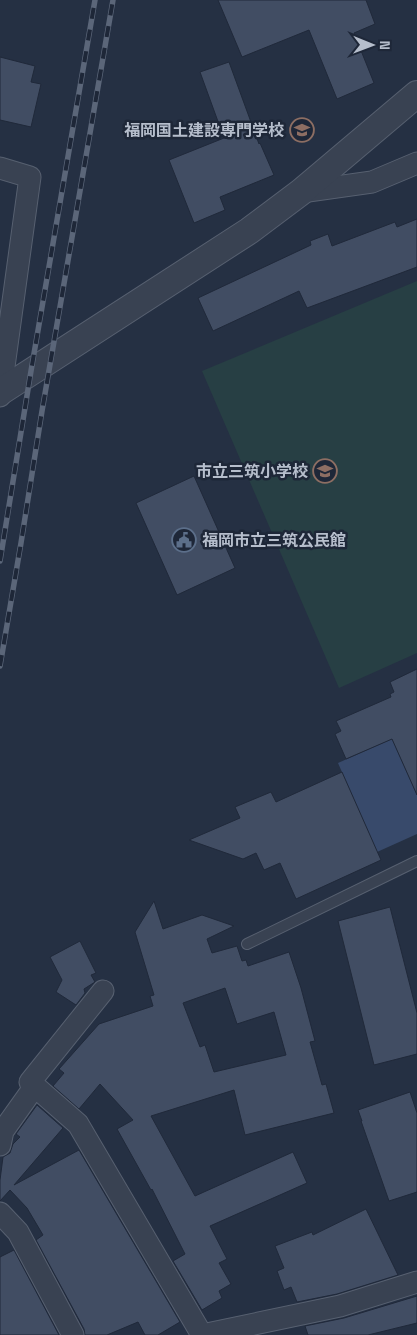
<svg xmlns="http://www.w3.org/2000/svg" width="417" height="1335" font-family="'Space Grotesk','Noto Sans JP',sans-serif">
<rect width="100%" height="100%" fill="#253043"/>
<path fill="#273f44" d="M 417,281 L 417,653 L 339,688 L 202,371 Z"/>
<path fill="#384a6b" d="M 392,739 L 417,795 L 417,834 L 377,852 L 338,763 Z"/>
<path fill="#414d63" stroke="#20293a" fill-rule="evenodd" d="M 218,0 L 366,0 L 375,24 L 354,33 L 374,83 L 337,99 L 309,30 L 242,57 Z
M 0,57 L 35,66 L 31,82 L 41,84 L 31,127 L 0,120 Z
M 229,62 L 259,144 L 260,143 L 274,175 L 220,197 L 225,210 L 194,223 L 169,160 L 224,138 L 200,72 Z
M 417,219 L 417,267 L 307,308 L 299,291 L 213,331 L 198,298 L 311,245 L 310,241 L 328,234 L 332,246 L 395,222 L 397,227 Z
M 194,476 L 235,568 L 177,595 L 136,503 Z
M 417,669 L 417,795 L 392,739 L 346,759 L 335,734 L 341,731 L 336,721 L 391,697 L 390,694 L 394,692 L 390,682 Z
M 342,772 L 381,860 L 296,899 L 280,863 L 264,870 L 256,853 L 243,859 L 189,840 L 240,818 L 235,807 L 271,792 L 276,802 Z
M 154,901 L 163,929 L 202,915 L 234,926 L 207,939 L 212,953 L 237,946 L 242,961 L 246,960 L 248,966 L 289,952 L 301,988 L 315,1041 L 310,1042 L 322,1085 L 326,1084 L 334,1113 L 245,1135 L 234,1090 L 151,1116 L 195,1196 L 293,1152 L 307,1183 L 210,1226 L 227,1259 L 219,1263 L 231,1284 L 219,1291 L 222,1298 L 202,1310 L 173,1261 L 185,1254 L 152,1189 L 151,1190 L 117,1129 L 133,1120 L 100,1084 L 79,1109 L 53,1086 L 64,1073 L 59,1069 L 99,1024 L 153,1006 L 150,996 L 154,995 L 135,932 ZM 225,988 L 237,1024 L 274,1012 L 286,1055 L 214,1072 L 205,1045 L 200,1047 L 183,1003 Z
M 390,907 L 417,1013 L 417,1054 L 374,1065 L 338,921 Z
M 80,941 L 96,973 L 91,975 L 95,982 L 84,989 L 85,993 L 76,1005 L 56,992 L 62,980 L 50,957 Z
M 410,1092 L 417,1113 L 417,1192 L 389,1201 L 361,1121 L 362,1121 L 358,1110 Z
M 37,1105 L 63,1128 L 14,1185 L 79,1150 L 180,1322 L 158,1335 L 145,1335 L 138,1322 L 107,1335 L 85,1335 L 84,1329 L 36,1240 L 43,1235 L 27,1208 L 10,1190 L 0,1201 L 0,1180 L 3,1157 L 10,1153 L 13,1144 L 20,1137 L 16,1134 Z
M 366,1209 L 398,1275 L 337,1294 L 297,1302 L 291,1287 L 284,1290 L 277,1271 L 284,1268 L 275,1246 L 312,1232 L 313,1235 Z
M 14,1250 L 59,1335 L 0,1335 L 0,1257 Z
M 417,1296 L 417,1323 L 368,1335 L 308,1335 L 305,1326 L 344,1318 Z"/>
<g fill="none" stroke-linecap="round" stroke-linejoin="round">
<g stroke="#576070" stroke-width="12">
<path id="service" d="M 247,944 L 417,861"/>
</g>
<g stroke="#576070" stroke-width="23">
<path id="minor" d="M 0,168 L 30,177 L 0,396
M 301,192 L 372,182 L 417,163
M 103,991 L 30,1082 L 78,1124 L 202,1335 L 340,1306 L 417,1282
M 0,1145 L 3,1131 L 35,1086
M 0,1213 L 18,1232 L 73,1335"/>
</g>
<g stroke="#576070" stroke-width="28">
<path id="tertiary" d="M 0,392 L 249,231 L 301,192 L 417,94"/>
</g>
<use href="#service" stroke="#394252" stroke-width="10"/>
<use href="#minor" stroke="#394252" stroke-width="21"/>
<use href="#tertiary" stroke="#394252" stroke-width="26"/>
<g stroke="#5b6679" stroke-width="5.5">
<path id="rail" d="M 0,561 L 31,371 L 95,0
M 0,666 L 21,543 L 42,411 L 113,0"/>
</g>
<use href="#rail" stroke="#1e2738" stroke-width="4" stroke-dasharray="11" stroke-linecap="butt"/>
</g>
<defs>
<g id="university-ring" transform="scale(1.25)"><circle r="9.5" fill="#1e2738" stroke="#8d6e63" stroke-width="1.5"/><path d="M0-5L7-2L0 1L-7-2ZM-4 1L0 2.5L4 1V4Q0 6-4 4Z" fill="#8d6e63"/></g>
<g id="school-ring" transform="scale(1.25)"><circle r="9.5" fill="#1e2738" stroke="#8d6e63" stroke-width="1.5"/><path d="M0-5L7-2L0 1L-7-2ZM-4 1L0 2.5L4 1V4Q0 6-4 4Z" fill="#8d6e63"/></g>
<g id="civic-ring" transform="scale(1.25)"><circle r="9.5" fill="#1e2738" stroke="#5c6f8a" stroke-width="1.5"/><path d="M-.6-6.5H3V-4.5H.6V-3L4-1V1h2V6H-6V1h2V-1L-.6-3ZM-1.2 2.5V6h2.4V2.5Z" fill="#5c6f8a"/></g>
</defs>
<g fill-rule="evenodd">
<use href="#university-ring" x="302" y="130"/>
<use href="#school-ring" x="325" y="471"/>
<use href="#civic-ring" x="184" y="540"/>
</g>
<g text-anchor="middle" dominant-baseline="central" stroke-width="5" stroke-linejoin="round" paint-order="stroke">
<g font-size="16" font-weight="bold" fill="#b6becc" stroke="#1e2738" text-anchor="end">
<text x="284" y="130">福岡国土建設専門学校</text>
<text x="308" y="471">市立三筑小学校</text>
<text x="202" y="540" text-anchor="start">福岡市立三筑公民館</text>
</g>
</g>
<g transform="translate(372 45) rotate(91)" stroke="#1e2738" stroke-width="4" paint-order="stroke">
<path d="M0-4L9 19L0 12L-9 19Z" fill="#b6becc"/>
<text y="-8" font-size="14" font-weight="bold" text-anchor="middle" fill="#b6becc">N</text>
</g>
</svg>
